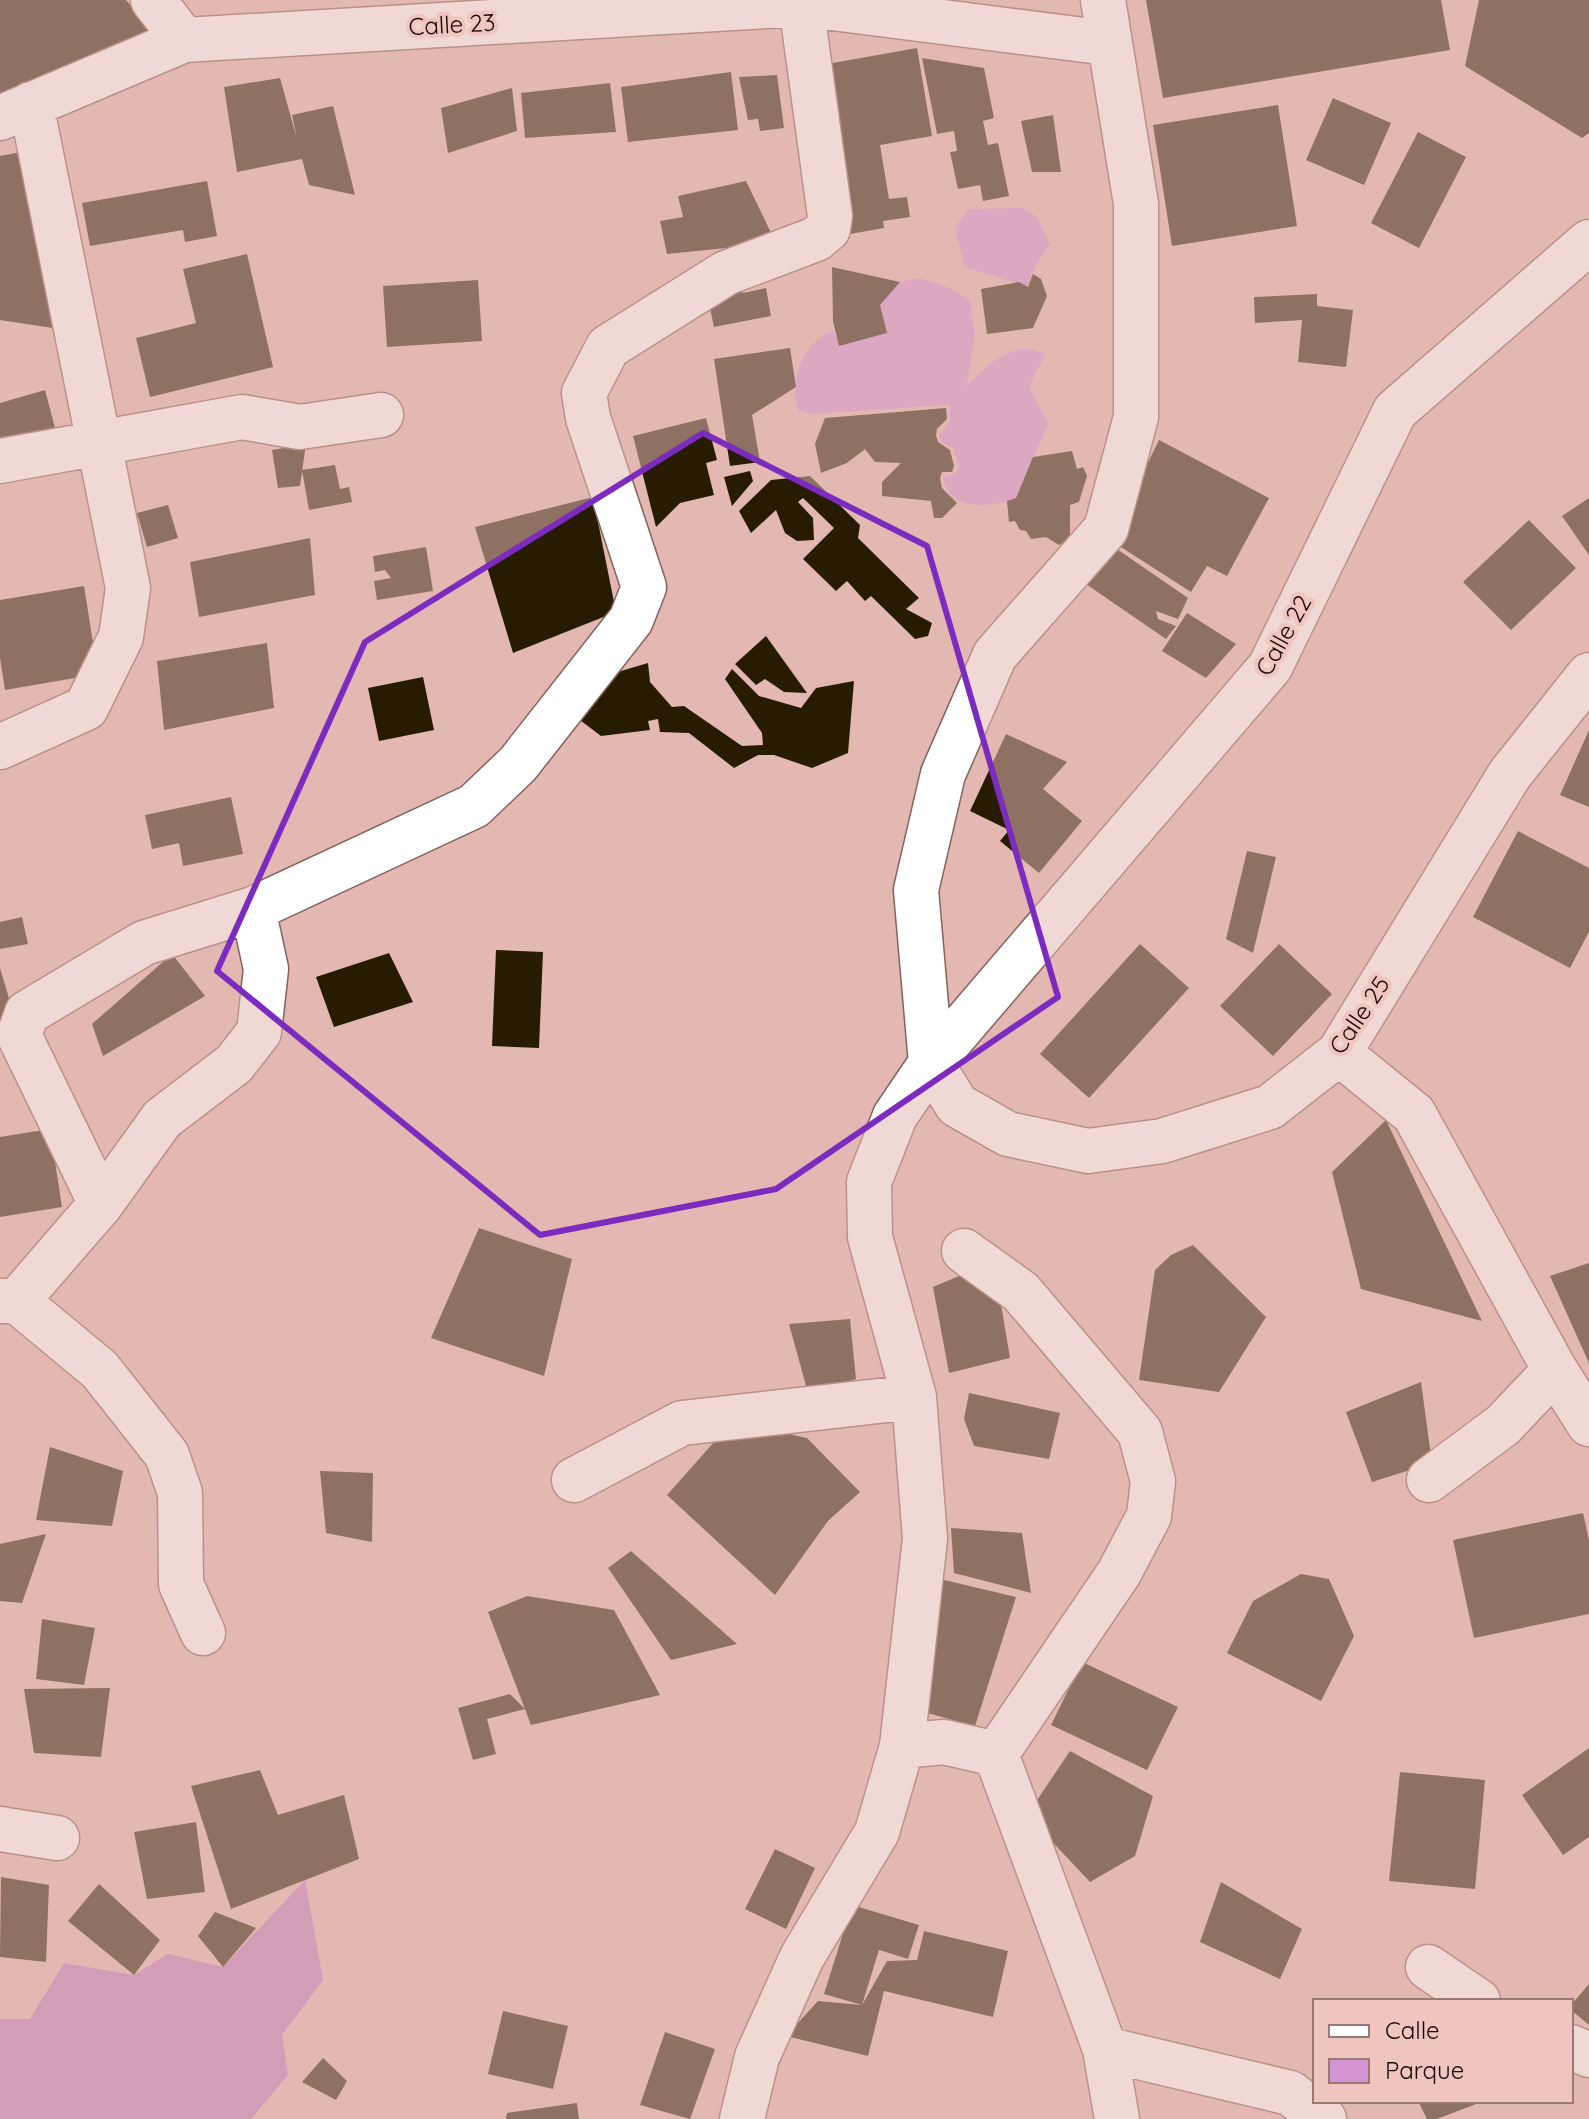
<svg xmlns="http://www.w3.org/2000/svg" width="1589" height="2119" font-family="Quicksand,sans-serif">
<rect width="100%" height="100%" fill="#e4b8b2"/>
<path fill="#d493d2" d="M 1022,208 L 1036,216 L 1050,244 L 1036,264 L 1028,287 L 965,267 L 955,228 L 968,209 Z
M 920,278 L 953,289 L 970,301 L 975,333 L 967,386 C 989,364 1012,339 1045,354 L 1029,387 L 1048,424 L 1016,498 C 990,508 949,512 943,477 L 955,474 L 959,467 L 953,448 L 942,443 L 939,436 L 950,422 L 950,405 L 810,414 L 799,411 C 787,383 804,339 834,331 L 839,346 L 900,282 Z"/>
<path fill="#be7dbc" d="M 305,1880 L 323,1980 L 282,2035 L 288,2075 L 251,2119 L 0,2119 L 0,2019 L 30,2019 L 64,1963 L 134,1975 L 168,1954 L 223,1967 Z"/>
<path fill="#271c01" d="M 0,0 L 126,0 L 153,32 L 0,94 Z
M 1146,0 L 1441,0 L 1450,50 L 1163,98 Z
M 1479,0 L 1589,0 L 1589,133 L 1582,138 L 1465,66 Z
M 917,48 L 932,136 L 880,145 L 889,199 L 907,197 L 910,217 L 883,221 L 884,228 L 850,234 L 831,125 L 810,67 Z
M 922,58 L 984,68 L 994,118 L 983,121 L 988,145 L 998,143 L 1009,196 L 983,201 L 980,185 L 958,189 L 950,152 L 957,151 L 954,131 L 937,134 Z
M 731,72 L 738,130 L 628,142 L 621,87 Z
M 777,75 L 784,128 L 760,131 L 758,119 L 748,120 L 739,77 Z
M 280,78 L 297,139 L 292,115 L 333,106 L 355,195 L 309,185 L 302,159 L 237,172 L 224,87 Z
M 610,83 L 616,132 L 525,138 L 521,93 Z
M 512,88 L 517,131 L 448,153 L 441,108 Z
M 1333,98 L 1391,123 L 1364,185 L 1306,160 Z
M 1278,105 L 1297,226 L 1172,246 L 1153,125 Z
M 1053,115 L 1061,172 L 1032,172 L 1021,121 Z
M 1418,132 L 1466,157 L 1419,248 L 1371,223 Z
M 26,151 L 66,330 L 0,320 L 0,156 Z
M 207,181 L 217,236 L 185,242 L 183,230 L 90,246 L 82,203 Z
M 746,181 L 776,243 L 667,254 L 660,221 L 683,217 L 678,196 Z
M 247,254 L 273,367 L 150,397 L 136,338 L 196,323 L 183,269 Z
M 832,267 L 900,282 L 880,305 L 887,333 L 839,346 L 833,321 Z
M 1033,274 L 1041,279 L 1047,296 L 1033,328 L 987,334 L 981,289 L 1019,282 L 1028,287 Z
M 478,280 L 482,341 L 387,347 L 383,286 Z
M 739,288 L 743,293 L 766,288 L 771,316 L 714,327 L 707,294 Z
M 1317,294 L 1317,306 L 1353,310 L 1346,367 L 1298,362 L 1302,320 L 1255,323 L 1254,297 Z
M 790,348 L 796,387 L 752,415 L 760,462 L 730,466 L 714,359 Z
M 45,390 L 58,439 L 0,455 L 0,403 Z
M 946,408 L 947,419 L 937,429 L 936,435 L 938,442 L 950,450 L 954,466 L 952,472 L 942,472 L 940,478 L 942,488 L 957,503 L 942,518 L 934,518 L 931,501 L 882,496 L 882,482 L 901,463 L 875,462 L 865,449 L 847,463 L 821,473 L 815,444 L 825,418 Z
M 706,418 L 717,460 L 706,463 L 714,495 L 680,503 L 656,527 L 633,436 Z
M 1159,440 L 1269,498 L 1227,576 L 1207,566 L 1191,592 L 1110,540 Z
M 306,444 L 300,486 L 278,488 L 272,450 Z
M 1072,451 L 1077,469 L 1083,467 L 1087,476 L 1079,502 L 1070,505 L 1070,539 L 1059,545 L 1046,537 L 1031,539 L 1026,531 L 1020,530 L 1015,521 L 1009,522 L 1007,501 L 1016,498 L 1033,457 Z
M 335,465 L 340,489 L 349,487 L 352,502 L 309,510 L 302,470 Z
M 750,471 L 753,481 L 732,506 L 724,477 Z
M 810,476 L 860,525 L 858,538 L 919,598 L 906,609 L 932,623 L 928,636 L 915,639 L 871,596 L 865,601 L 847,581 L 836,591 L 803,559 L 834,528 L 803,498 L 798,502 L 813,518 L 814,540 L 797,541 L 785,533 L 776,510 L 751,533 L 739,511 L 771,480 Z
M 593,497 L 616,612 L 513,653 L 475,527 Z
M 1589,498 L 1589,555 L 1562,516 Z
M 168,505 L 178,538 L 147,547 L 137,513 Z
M 1529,520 L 1576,568 L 1511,630 L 1463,582 Z
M 310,538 L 315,595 L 199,617 L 190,562 Z
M 1111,545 L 1188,598 L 1178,619 L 1156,611 L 1158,619 L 1176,626 L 1166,639 L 1083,582 Z
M 426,547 L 433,591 L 377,600 L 374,581 L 391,578 L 385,570 L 375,572 L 373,556 Z
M 84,586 L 98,674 L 5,690 L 0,658 L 0,600 Z
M 1187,613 L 1236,644 L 1206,678 L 1162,651 Z
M 766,636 L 807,693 L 784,692 L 765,679 L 756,685 L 735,664 Z
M 267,643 L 274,708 L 164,730 L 157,661 Z
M 648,663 L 650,682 L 672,707 L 684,706 L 742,746 L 763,745 L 762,733 L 725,679 L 732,669 L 759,696 L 801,708 L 816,688 L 854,681 L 848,753 L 812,768 L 774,755 L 758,755 L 734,768 L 689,733 L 660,732 L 658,719 L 648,721 L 650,730 L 601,736 L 568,711 L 594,679 Z
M 423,677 L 434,730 L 379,741 L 368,688 Z
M 1589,730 L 1589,807 L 1560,795 Z
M 1006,734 L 1067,762 L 1043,789 L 1082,821 L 1039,873 L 1000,841 L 1009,830 L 970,811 Z
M 231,797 L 243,854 L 183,866 L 179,843 L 152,849 L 145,815 Z
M 1518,831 L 1589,868 L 1589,932 L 1570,968 L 1473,917 Z
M 1247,851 L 1276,857 L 1253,953 L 1226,939 Z
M 22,917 L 28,944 L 0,949 L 0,922 Z
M 1140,944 L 1189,988 L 1089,1098 L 1040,1054 Z
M 1279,944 L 1332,994 L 1273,1056 L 1220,1006 Z
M 496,950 L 543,952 L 539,1048 L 492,1046 Z
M 389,953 L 413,1002 L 334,1027 L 316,977 Z
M 172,954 L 205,996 L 103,1056 L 92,1024 Z
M 0,968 L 17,1025 L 0,1030 Z
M 1386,1120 L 1482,1321 L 1361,1289 L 1332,1172 Z
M 50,1129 L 62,1207 L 0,1217 L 0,1137 Z
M 479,1228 L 572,1259 L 544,1376 L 431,1338 Z
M 1193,1245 L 1266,1317 L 1219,1392 L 1139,1380 L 1155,1270 L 1171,1255 Z
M 1589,1263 L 1589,1363 L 1550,1276 Z
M 966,1273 L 1001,1304 L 1010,1358 L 949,1373 L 933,1287 Z
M 850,1319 L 856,1379 L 808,1393 L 789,1324 Z
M 1421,1382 L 1432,1463 L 1372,1482 L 1346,1412 Z
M 969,1393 L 1060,1413 L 1049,1459 L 974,1446 L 964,1419 Z
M 771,1430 L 807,1438 L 860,1492 L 828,1521 L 775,1595 L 667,1495 L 715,1441 Z
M 50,1447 L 123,1471 L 112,1526 L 36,1520 Z
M 320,1471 L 373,1473 L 372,1542 L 326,1533 Z
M 1583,1513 L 1589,1540 L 1589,1614 L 1474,1638 L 1453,1540 Z
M 951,1528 L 1022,1533 L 1031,1593 L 954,1573 Z
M 46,1534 L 22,1603 L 0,1601 L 0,1544 Z
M 631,1551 L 737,1644 L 671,1660 L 608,1568 Z
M 1301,1574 L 1329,1579 L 1354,1636 L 1321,1701 L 1227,1653 L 1253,1601 Z
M 940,1579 L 1016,1597 L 975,1726 L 920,1711 Z
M 527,1596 L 614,1610 L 660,1695 L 531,1725 L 488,1612 Z
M 42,1619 L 95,1628 L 84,1685 L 36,1679 Z
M 1082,1662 L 1178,1707 L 1147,1770 L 1051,1725 Z
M 110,1688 L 101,1757 L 34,1753 L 24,1689 Z
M 510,1694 L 525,1709 L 487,1719 L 496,1754 L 473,1760 L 458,1708 Z
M 1589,1748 L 1589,1837 L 1563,1855 L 1522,1795 Z
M 1070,1751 L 1153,1796 L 1135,1856 L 1090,1882 L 1027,1815 Z
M 260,1770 L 278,1815 L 344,1795 L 359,1859 L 231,1909 L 191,1786 Z
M 1400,1772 L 1485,1780 L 1475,1889 L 1389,1881 Z
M 196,1822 L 205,1892 L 147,1899 L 134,1832 Z
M 775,1849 L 815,1868 L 786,1929 L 745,1909 Z
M 1,1877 L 49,1885 L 46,1962 L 0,1957 Z
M 1221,1882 L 1302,1929 L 1280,1979 L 1200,1942 Z
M 99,1884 L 160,1940 L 134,1975 L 68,1921 Z
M 852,1905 L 919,1925 L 908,1959 L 879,1950 L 862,2005 L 824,1994 Z
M 215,1912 L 256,1928 L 223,1967 L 198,1936 Z
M 924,1931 L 1008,1951 L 993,2017 L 884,1991 L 868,2056 L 786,2036 L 818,2001 L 862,2005 L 887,1961 L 917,1960 Z
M 1589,1984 L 1589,2025 L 1571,2010 L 1571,2005 Z
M 503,2011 L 568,2026 L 553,2089 L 488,2074 Z
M 665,2032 L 715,2049 L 690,2119 L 640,2105 Z
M 323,2058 L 347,2081 L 336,2100 L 302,2082 Z
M 1418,2101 L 1484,2101 L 1437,2119 L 1427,2119 Z
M 577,2103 L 579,2119 L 506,2119 L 507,2113 Z"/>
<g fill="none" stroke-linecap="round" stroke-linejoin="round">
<g stroke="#87615b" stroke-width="47">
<path id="street" d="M 153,0 L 184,40
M 1103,0 L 1136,204 L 1136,417 L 1106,529 L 995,655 L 943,774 L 916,890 L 931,1063 L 957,1105 L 1008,1134 L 1088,1151 L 1162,1141 L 1270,1107 L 1339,1053 L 1510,774 L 1589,675
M 0,118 L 184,40 L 801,4 L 1108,43
M 0,461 L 242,417 L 300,427 L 381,415
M 0,747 L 86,708 L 121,637 L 128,588 L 31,104
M 1339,1053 L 1414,1114 L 1555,1370 L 1589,1424
M 101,1204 L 19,1035 L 27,1013 L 144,943 L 253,909
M 964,1251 L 1021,1292 L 1140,1432 L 1153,1481 L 1149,1516 L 1119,1573 L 996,1754
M 0,1301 L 17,1301 L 101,1204 L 162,1119 L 234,1064 L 259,1032 L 266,969 L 253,909 L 474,806 L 518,764 L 631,620 L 644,587 L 588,418 L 584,393 L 608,347 L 726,273 L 816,239 L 828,229 L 830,216 L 801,4 L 806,0
M 17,1301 L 100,1370 L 167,1455 L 180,1493 L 181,1584 L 203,1633
M 574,1480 L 682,1423 L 914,1397
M 1429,1480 L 1503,1425 L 1555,1370
M 902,1746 L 944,1742 L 996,1754 L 1105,2049 L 1117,2119
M 0,1829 L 57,1838
M 1428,1967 L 1478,2001
M 1571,2047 L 1589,2055
M 1105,2049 L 1290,2093 L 1324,2119
M 742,2119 L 757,2057 L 802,1957 L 877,1832 L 902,1746 L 925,1539 L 914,1397 L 870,1237 L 869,1182 L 895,1116 L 931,1063 L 1270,667 L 1395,411 L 1589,242"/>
</g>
<use href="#street" stroke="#fff" stroke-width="44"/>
</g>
<path d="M0 0H1589V2119H0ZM 703,433 L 927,546 L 1058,997 L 776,1189 L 540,1235 L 217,971 L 365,642 Z" fill="#e4b8b2" fill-opacity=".55" fill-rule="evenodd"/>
<path fill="none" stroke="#7b2cbf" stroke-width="6" stroke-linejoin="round" d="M 703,433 L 927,546 L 1058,997 L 776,1189 L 540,1235 L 217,971 L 365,642 Z"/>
<g text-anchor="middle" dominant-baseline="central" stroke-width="8" stroke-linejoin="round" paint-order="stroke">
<g font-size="24" fill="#160807" stroke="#f1c5bf">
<text transform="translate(452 24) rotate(-3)">Calle 23</text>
<text transform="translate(1283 635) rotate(-61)">Calle 22</text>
<text transform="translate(1359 1015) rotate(-56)">Calle 25</text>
</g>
</g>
<rect x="1313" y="1999" width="260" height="104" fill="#f1c5bf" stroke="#997975" stroke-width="2"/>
<rect x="1329" y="2025" width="40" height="12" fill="#ffffff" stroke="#997975" stroke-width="2"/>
<text x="1385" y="2039" font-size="24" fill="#160807">Calle</text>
<rect x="1329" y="2059" width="40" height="24" fill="#d493d2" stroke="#997975" stroke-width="2"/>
<text x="1385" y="2079" font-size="24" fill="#160807">Parque</text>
</svg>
